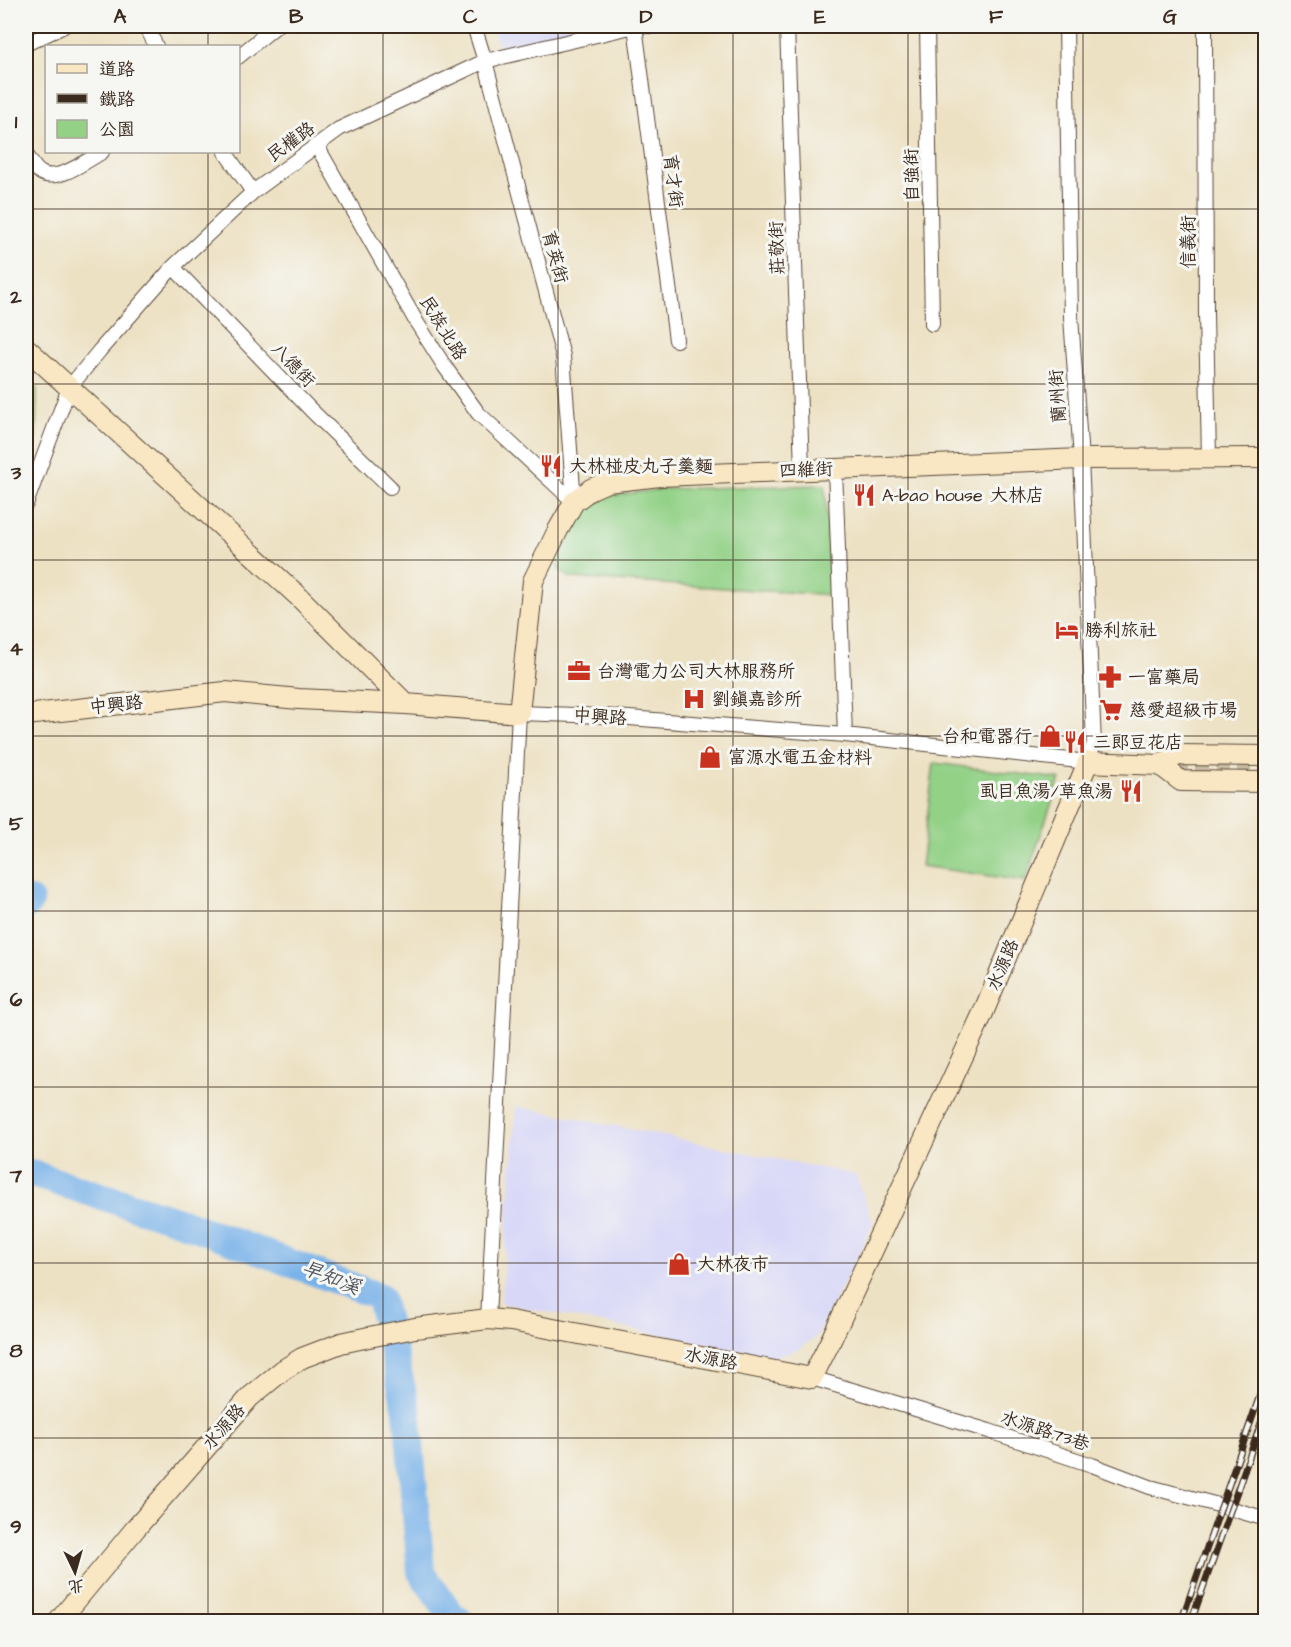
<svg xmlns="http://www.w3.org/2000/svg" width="1291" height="1647" font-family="'Architects Daughter','LXGW WenKai TC',sans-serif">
<rect width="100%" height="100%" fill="#f6f6f2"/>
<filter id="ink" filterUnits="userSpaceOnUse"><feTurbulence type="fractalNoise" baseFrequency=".0167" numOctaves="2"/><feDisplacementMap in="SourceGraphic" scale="12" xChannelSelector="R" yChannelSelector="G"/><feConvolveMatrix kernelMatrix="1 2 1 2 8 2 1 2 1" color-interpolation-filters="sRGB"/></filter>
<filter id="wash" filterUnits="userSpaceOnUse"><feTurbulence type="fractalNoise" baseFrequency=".008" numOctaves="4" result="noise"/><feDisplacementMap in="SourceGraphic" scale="24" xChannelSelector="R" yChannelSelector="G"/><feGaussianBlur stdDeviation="1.35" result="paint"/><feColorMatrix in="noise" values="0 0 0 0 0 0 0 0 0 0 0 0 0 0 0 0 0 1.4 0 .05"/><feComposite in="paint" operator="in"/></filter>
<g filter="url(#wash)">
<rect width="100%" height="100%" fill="#ede1c3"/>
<path fill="#d8d7f8" d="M 491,26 L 598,26 L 499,47 Z
M 516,1106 L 856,1175 L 873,1224 L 817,1336 L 799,1349 L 773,1357 L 501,1303 Z"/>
<path fill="#93d187" stroke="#677e52" stroke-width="1.5" d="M 26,377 L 37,388 L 36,436 L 26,462 Z
M 825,485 L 830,595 L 571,578 L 559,570 L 556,556 L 581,512 L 609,496 L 663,489 Z
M 934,763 L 1060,779 L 1025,881 L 921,866 Z"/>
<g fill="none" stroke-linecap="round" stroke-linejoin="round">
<path stroke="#79b2e9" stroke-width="28" d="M 26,905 L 30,901
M 26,1172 L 182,1222 L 380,1297 L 407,1410 L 421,1572 L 450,1613 L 461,1622"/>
</g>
</g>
<g filter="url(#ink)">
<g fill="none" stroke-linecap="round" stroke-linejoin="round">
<path stroke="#c9bca2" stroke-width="14" stroke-dasharray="14 7" stroke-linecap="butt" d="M 1174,765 L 1266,767"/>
<g stroke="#564537" stroke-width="16">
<path id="street" d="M 146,26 L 156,46
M 474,26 L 485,61 L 563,356 L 574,502
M 635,26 L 676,340
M 787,26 L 802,470
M 927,26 L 932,324
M 1205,26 L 1206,314 L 1209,458
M 26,44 L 64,26
M 238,57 L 276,26
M 317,146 L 417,323 L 445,367 L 478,413 L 574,502
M 225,152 L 253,192
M 26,154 C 30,160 34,169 41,173 C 58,183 87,160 102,152
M 173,267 L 311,410 L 390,487
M 835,469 L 845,735
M 26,504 L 69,388 L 100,350 L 173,267 L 253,192 L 339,129 L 485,61 L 635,26 L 654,26
M 488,1319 L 519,713 L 604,716 L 845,735 L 1088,762 L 1094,743 L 1081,459 L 1071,317 L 1066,26
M 812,1378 L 989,1431 L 1092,1465 L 1150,1487 L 1222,1506 L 1266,1519"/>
</g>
<g stroke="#564537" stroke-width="22">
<path id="secondary" d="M 26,348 L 297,595 L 406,704
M 26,715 L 225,692 L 299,699 L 406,704 L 519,713 L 533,581 L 558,530 L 574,502 L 591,489 L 607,482 L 660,476 L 1081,459 L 1266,458
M 1160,765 L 1181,781 L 1266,782
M 58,1622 L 136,1528 L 250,1397 L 283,1370 L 302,1358 L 341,1343 L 369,1337 L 415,1328 L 488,1319 L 511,1321 L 812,1378 L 831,1340 L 983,1013 L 1088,762 L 1160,765 L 1178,755 L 1266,756"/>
</g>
<use href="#street" stroke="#fff" stroke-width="14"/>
<use href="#secondary" stroke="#f9e7c3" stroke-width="20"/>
<g stroke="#3b2a1e" stroke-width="7">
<path id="rail" d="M 1181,1622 L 1266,1378
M 1191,1622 L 1266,1409"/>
</g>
<use href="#rail" stroke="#f6f6f2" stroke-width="4.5" stroke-dasharray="14" stroke-linecap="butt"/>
</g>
</g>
<path fill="none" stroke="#3b2a1e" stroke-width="1.5" stroke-opacity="0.55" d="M 208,26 L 208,46M 383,26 L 383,1622M 558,26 L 558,1622M 733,26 L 733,1622M 908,26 L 908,1622M 1083,26 L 1083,1622M 208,152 L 208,1622M 26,209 L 1266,209M 26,384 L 1266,384M 26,560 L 1266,560M 26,736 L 1266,736M 26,911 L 1266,911M 26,1087 L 1266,1087M 26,1263 L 1266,1263M 26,1438 L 1266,1438"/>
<defs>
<g id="restaurant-bare" transform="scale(1.8)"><path d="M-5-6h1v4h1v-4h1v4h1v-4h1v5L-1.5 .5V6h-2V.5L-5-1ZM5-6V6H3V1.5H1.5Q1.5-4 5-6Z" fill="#c8321e" stroke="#f6f6f2" stroke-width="2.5" paint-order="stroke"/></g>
<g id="hotel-bare" transform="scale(1.8)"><path d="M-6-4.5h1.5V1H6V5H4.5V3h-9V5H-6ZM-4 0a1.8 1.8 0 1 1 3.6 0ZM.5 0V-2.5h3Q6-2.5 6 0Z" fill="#c8321e" stroke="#f6f6f2" stroke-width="2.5" paint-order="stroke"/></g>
<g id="office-bare" transform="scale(1.8)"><path d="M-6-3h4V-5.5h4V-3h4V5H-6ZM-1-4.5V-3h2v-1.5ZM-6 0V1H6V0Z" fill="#c8321e" stroke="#f6f6f2" stroke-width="2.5" paint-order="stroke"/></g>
<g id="pharmacy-bare" transform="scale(1.8)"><path d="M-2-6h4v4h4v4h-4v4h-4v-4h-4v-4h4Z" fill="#c8321e" stroke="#f6f6f2" stroke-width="2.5" paint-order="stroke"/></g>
<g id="hospital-bare" transform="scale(1.8)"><path d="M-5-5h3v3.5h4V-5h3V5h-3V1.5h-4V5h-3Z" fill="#c8321e" stroke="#f6f6f2" stroke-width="2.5" paint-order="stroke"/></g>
<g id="supermarket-bare" transform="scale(1.8)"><path d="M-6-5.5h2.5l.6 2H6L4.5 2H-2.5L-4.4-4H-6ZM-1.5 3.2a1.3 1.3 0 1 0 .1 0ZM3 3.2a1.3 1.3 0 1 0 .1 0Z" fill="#c8321e" stroke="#f6f6f2" stroke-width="2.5" paint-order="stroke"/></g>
<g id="shop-bare" transform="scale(1.8)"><path d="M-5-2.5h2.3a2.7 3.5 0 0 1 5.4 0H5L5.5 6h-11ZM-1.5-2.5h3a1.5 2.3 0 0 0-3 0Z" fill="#c8321e" stroke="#f6f6f2" stroke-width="2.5" paint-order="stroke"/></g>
</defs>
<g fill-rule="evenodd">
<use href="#restaurant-bare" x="551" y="466"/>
<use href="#restaurant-bare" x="864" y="495"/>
<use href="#hotel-bare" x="1067" y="630"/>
<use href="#office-bare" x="579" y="671"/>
<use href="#pharmacy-bare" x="1110" y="677"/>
<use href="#hospital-bare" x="694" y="699"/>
<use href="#supermarket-bare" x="1111" y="710"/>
<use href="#shop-bare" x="1050" y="736"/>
<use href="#restaurant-bare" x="1075" y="742"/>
<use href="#shop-bare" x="710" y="757"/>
<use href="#restaurant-bare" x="1131" y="791"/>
<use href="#shop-bare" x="679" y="1264"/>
</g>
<g text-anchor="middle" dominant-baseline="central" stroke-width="6" stroke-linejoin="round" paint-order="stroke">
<g font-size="18" fill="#3b2a1e" stroke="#f6f6f2">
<text transform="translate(291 142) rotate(-36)">民權路</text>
<text transform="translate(912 175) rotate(-91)">自強街</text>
<text transform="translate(673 181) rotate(83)">育才街</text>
<text transform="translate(1188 242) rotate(-90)">信義街</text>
<text transform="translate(777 248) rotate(-92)">莊敬街</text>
<text transform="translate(555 257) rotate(75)">育英街</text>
<text transform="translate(443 328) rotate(58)">民族北路</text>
<text transform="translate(293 365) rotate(46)">八德街</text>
<text transform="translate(1058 396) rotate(-94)">蘭州街</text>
<text transform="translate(806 470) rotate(-2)">四維街</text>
<text transform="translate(116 705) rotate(-6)">中興路</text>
<text transform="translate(600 717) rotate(4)">中興路</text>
<text transform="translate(1003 965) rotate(-67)">水源路</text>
<text transform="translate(711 1359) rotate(11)">水源路</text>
<text transform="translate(224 1427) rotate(-49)">水源路</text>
<text transform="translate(1045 1431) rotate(18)">水源路73巷</text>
</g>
<g font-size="18" fill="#3b2a1e" stroke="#f6f6f2" text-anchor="start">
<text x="569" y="466">大林椪皮丸子羹麵</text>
<text x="882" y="495">A-bao house 大林店</text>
<text x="1085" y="630">勝利旅社</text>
<text x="597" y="671">台灣電力公司大林服務所</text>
<text x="1128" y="677">一富藥局</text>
<text x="712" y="699">劉鎮嘉診所</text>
<text x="1129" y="710">慈愛超級市場</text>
<text x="1032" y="736" text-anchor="end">台和電器行</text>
<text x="1093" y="742">三郎豆花店</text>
<text x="728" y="757">富源水電五金材料</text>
<text x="1113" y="791" text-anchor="end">虱目魚湯/草魚湯</text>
<text x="697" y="1264">大林夜市</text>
</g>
<g font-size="20" font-style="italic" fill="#4e535b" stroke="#f6f6f2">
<text transform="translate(331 1278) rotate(21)">早知溪</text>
</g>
</g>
<rect width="1291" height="1647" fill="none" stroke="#f6f6f2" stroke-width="66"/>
<rect x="45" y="45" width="195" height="108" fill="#f6f6f2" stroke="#aba49d" stroke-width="1.5"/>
<rect x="57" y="64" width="30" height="9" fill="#f9e7c3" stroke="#aba49d" stroke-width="1.5"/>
<text x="99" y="75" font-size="18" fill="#3b2a1e">道路</text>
<rect x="57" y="94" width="30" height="9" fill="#3b2a1e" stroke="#aba49d" stroke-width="1.5"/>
<text x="99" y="105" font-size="18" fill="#3b2a1e">鐵路</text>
<rect x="57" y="120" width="30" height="18" fill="#93d187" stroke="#aba49d" stroke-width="1.5"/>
<text x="99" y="135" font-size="18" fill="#3b2a1e">公園</text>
<g transform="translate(75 1572) rotate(175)" stroke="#f6f6f2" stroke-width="4.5" paint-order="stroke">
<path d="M0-4.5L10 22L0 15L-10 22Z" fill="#3b2a1e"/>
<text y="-9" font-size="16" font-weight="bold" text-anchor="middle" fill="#3b2a1e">北</text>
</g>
<rect x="33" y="33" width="1225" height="1581" fill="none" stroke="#3b2a1e" stroke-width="2"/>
<g font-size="20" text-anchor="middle" font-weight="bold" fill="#3b2a1e">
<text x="120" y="23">A</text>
<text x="296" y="23">B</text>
<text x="470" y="23">C</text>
<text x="646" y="23">D</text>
<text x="820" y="23">E</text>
<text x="996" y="23">F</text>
<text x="1170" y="23">G</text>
<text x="16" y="128">1</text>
<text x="16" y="303">2</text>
<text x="16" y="479">3</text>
<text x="16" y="655">4</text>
<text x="16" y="830">5</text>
<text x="16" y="1006">6</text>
<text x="16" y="1182">7</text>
<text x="16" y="1357">8</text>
<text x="16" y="1533">9</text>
</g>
</svg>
